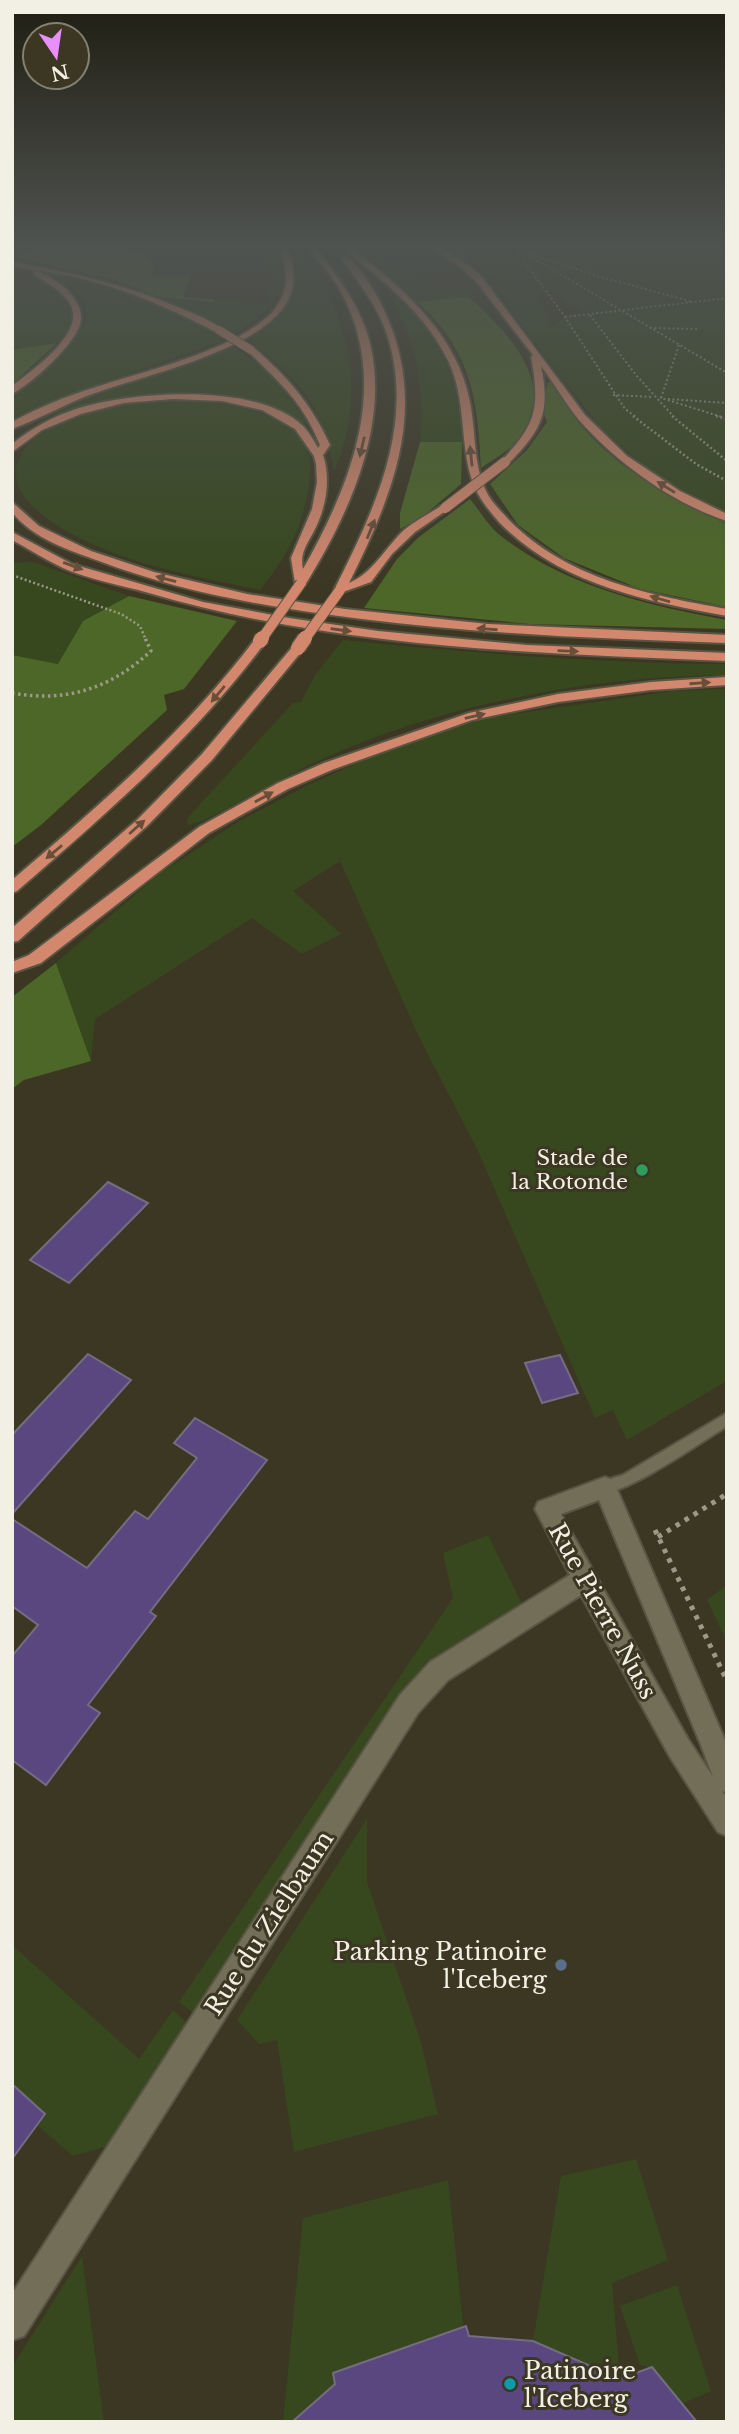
<svg xmlns="http://www.w3.org/2000/svg" width="739" height="2434" font-family="'Libre Baskerville',serif">
<rect width="100%" height="100%" fill="#3b3723"/>
<path fill="#37481f" d="M 263,246 L 276,246 C 292,291 273,310 236,333 L 159,297 L 265,303 L 271,286 L 272,269 L 268,269 Z
M 358,246 C 381,260 415,268 431,290 L 468,288 L 474,297 L 417,302 Z
M 477,246 L 727,246 L 727,513 L 652,473 L 600,427 L 514,316 L 493,277 L 463,252 L 481,250 L 552,294 L 536,296 L 547,313 L 550,327 L 581,310 Z
M 297,257 C 310,257 318,278 324,288 C 357,343 360,413 334,472 C 325,408 297,376 246,338 C 267,325 292,312 295,286 C 297,276 295,266 297,257 Z
M 45,272 C 87,273 191,314 224,340 L 39,406 L 12,420 L 12,397 C 33,379 99,333 84,302 C 76,287 58,280 45,272 Z
M 50,284 C 77,304 77,318 57,343 L 12,350 L 12,290 Z
M 392,292 C 440,328 461,383 462,442 L 420,442 C 424,379 418,349 389,293 Z
M 233,346 L 272,375 L 308,424 C 293,421 279,410 264,405 C 186,380 94,394 22,429 L 28,423 L 61,407 Z
M 185,400 C 224,403 305,411 310,463 C 311,473 309,485 307,495 C 299,536 285,558 260,590 C 188,575 104,561 44,516 C 27,504 10,483 18,462 C 37,409 137,401 185,400 Z
M 33,562 L 129,596 L 83,621 L 58,664 L 12,655 L 12,563 Z
M 343,640 C 471,653 598,663 727,664 L 727,675 C 597,676 448,703 329,756 C 286,775 244,800 202,821 L 188,825 L 186,822 L 190,815 L 293,703 L 301,702 L 315,675 Z
M 727,689 L 727,1381 L 627,1440 L 613,1410 L 595,1418 L 477,1149 L 419,1037 L 340,861 L 293,891 L 341,934 L 302,954 L 252,918 L 95,1019 L 91,1061 L 56,963 L 159,874 L 239,821 L 310,784 L 389,749 L 485,718 L 672,691 Z
M 488,1535 L 522,1604 L 426,1662 L 196,2015 L 179,2002 L 453,1598 L 443,1553 Z
M 727,1585 L 727,1642 L 707,1600 Z
M 367,1819 L 367,1882 L 421,2042 L 438,2114 L 294,2152 L 277,2040 L 259,2044 L 237,2020 Z
M 12,1945 L 139,2059 L 173,2010 L 185,2021 L 187,2037 L 111,2145 L 73,2156 L 37,2125 L 45,2114 L 12,2084 Z
M 636,2159 L 668,2260 L 612,2283 L 620,2379 L 533,2341 L 561,2176 Z
M 448,2180 L 465,2342 L 300,2422 L 283,2422 L 303,2218 Z
M 82,2256 L 104,2422 L 12,2422 L 12,2367 Z
M 677,2285 L 711,2391 L 682,2404 L 653,2368 L 640,2365 L 620,2306 Z"/>
<path fill="#4d6728" d="M 73,246 L 120,246 L 122,250 L 148,253 L 149,261 L 154,261 L 153,276 L 191,275 L 183,297 L 214,299 L 213,302 L 159,297 L 113,279 L 17,258 L 25,252 Z
M 469,297 C 501,327 549,371 529,419 C 527,425 524,434 520,439 C 510,450 494,459 481,468 C 478,400 471,349 417,302 Z
M 57,343 L 12,384 L 12,350 Z
M 548,382 L 551,382 C 560,396 569,410 579,423 C 618,470 673,499 727,524 L 727,607 L 640,589 L 564,558 L 518,525 L 490,484 L 527,450 L 547,422 L 542,408 Z
M 420,442 L 462,442 L 461,484 L 422,517 L 400,529 L 400,513 Z
M 470,499 C 480,511 489,527 501,536 C 564,586 649,606 727,620 L 727,629 L 530,624 L 364,608 L 397,559 L 419,537 Z
M 129,596 L 237,621 L 184,689 L 164,695 L 167,710 L 41,825 L 12,847 L 12,655 L 58,664 L 83,621 Z
M 56,963 L 91,1061 L 24,1080 L 12,1089 L 12,997 Z"/>
<path fill="#5b4780" stroke="#736d82" stroke-width="2" d="M 108,1182 L 148,1203 L 69,1283 L 30,1260 Z
M 88,1354 L 131,1380 L 12,1514 L 12,1435 Z
M 560,1355 L 578,1393 L 542,1403 L 525,1363 Z
M 195,1418 L 267,1460 L 150,1612 L 156,1616 L 88,1705 L 100,1713 L 46,1785 L 12,1760 L 12,1656 L 38,1625 L 12,1606 L 12,1519 L 87,1568 L 135,1511 L 148,1519 L 197,1458 L 174,1443 Z
M 12,2084 L 45,2114 L 12,2159 Z
M 466,2326 L 469,2336 L 533,2341 L 620,2379 L 652,2367 L 697,2422 L 292,2422 L 335,2384 L 333,2373 Z"/>
<g fill="none" stroke-linecap="round" stroke-linejoin="round">
<g stroke="#585543" stroke-width="4">
<path id="service" d="M 446,246 L 451,246 L 467,259 L 463,260 Z
M 727,1413 L 727,1426 C 705,1440 620,1499 600,1492 L 598,1487 L 600,1482 L 623,1475 Z"/>
</g>
<g stroke="#585543" stroke-width="4">
<path id="minor" d="M 605,1477 L 613,1480 L 727,1745 L 727,1793 L 722,1791 L 727,1798 L 727,1836 L 718,1832 L 670,1757 L 581,1595 L 448,1680 L 418,1713 L 24,2336 L 12,2340 L 12,2294 L 400,1695 L 430,1662 L 570,1575 L 535,1509 L 538,1502 ZM 599,1500 L 701,1745 L 713,1777 L 688,1739 L 561,1514 Z"/>
</g>
<g stroke="#585543" stroke-width="4">
<path id="trunk" d="M 280,246 L 287,246 C 293,263 297,281 289,298 C 267,348 150,374 101,391 C 70,401 42,418 12,429 L 12,422 C 39,407 67,396 96,387 C 144,371 252,347 279,303 C 290,286 286,265 280,246 Z
M 306,246 L 314,246 C 334,271 353,296 365,327 C 396,413 350,513 305,585 L 295,583 L 291,558 L 312,509 L 317,482 L 316,464 L 314,456 L 295,429 L 262,410 L 222,401 L 173,399 L 124,403 L 81,414 L 42,430 L 12,452 L 12,444 C 31,429 50,418 73,410 C 129,391 258,382 303,426 C 309,432 314,441 318,448 L 320,445 C 301,399 280,384 247,350 L 254,348 C 287,376 312,405 330,445 L 323,455 C 331,479 326,506 316,527 C 309,542 299,552 303,569 C 352,483 392,382 339,288 C 330,273 317,260 306,246 Z
M 342,246 L 349,246 C 401,287 457,333 470,402 C 476,432 473,463 486,491 C 491,502 501,511 509,520 C 567,579 649,595 727,609 L 727,616 C 645,601 559,584 499,522 C 487,508 476,495 471,477 C 459,436 467,392 444,353 C 428,323 404,299 378,277 C 366,267 352,257 342,246 Z
M 428,246 C 447,246 467,264 481,276 L 585,415 L 627,456 L 680,491 L 727,514 L 727,521 C 672,503 617,463 579,420 C 565,403 554,383 541,366 C 551,413 541,431 508,464 L 502,464 L 502,460 C 537,424 540,406 531,357 L 533,355 L 475,280 L 459,266 Z
M 345,256 C 361,267 377,294 385,312 C 429,409 393,494 349,583 C 372,574 386,547 404,530 C 415,521 429,514 441,506 L 450,508 L 415,532 L 392,554 L 371,582 L 340,593 L 334,590 C 373,513 414,429 389,341 C 380,309 360,284 341,258 Z
M 12,262 C 70,273 125,284 180,308 C 194,314 211,320 223,330 L 216,332 C 170,308 122,287 71,276 C 51,272 32,270 12,266 Z
M 34,271 C 44,272 60,283 67,290 C 74,298 82,307 81,319 C 80,341 31,384 12,394 L 12,386 C 32,370 89,332 69,302 C 60,289 47,283 34,275 Z
M 12,502 L 39,526 L 91,551 L 154,572 L 247,594 L 345,609 L 488,624 L 727,635 L 727,643 C 605,639 483,634 362,619 C 273,608 183,593 99,561 C 69,550 33,539 12,512 Z
M 12,532 L 72,564 L 203,602 L 289,618 L 378,631 L 527,645 L 727,653 L 727,661 C 534,653 336,648 149,593 C 121,585 90,580 63,568 C 46,560 29,549 12,540 Z
M 260,637 L 266,641 L 264,644 C 194,738 106,814 17,891 L 12,893 L 12,880 C 100,805 186,731 256,638 Z
M 298,644 L 304,648 L 302,651 L 212,760 L 147,826 L 18,941 L 12,942 L 12,928 L 137,820 L 202,754 L 294,645 Z
M 727,677 L 727,685 L 651,690 L 558,702 L 472,720 L 334,769 L 288,789 L 209,833 L 41,963 L 12,973 L 12,962 L 29,955 L 199,827 L 278,783 L 324,763 L 469,713 L 558,694 L 651,682 Z"/>
</g>
<path stroke="#9c9989" stroke-width="2" stroke-dasharray="2 2.5" stroke-linecap="butt" d="M 514,247 L 565,317 L 625,409 L 636,417
M 518,249 L 727,373
M 529,253 L 597,276 L 693,302
M 534,254 L 555,246
M 590,315 L 636,375 L 674,417
M 565,317 L 727,298
M 650,328 L 698,329
M 679,345 L 661,398 L 722,417
M 613,395 L 653,397
M 668,399 L 727,403"/>
<path stroke="#9c9989" stroke-width="2.5" stroke-dasharray="2 2.5" stroke-linecap="butt" d="M 633,416 L 696,464 L 727,481
M 672,416 L 727,461
M 716,416 L 727,419
M 12,575 L 121,614 L 140,626 L 146,640"/>
<path stroke="#9c9989" stroke-width="3.5" stroke-dasharray="2.5 3.5" stroke-linecap="butt" d="M 12,693 C 67,703 111,688 151,651 L 145,638"/>
<path stroke="#9c9989" stroke-width="5" stroke-dasharray="4.5 6" stroke-linecap="butt" d="M 655,1530 L 727,1681
M 658,1537 L 727,1494"/>
<use href="#service" fill="#726e58" fill-rule="evenodd"/>
<use href="#minor" fill="#726e58" fill-rule="evenodd"/>
<use href="#trunk" fill="#d3886e" fill-rule="evenodd"/>
<g stroke="#585543" stroke-width="10" stroke-linecap="butt">
<path id="trunk-bridge-far2" d="M 219,330 L 251,350"/>
</g>
<g stroke="#585543" stroke-width="12" stroke-linecap="butt">
<path id="trunk-bridge-far1" d="M 445,508 L 505,462
M 261,640 L 301,583
M 304,640 L 340,590"/>
</g>
<g stroke="#585543" stroke-width="17" stroke-linecap="butt">
<path id="trunk-bridge" d="M 260,641 L 262,638
M 298,648 L 305,638"/>
</g>
<use href="#trunk-bridge-far2" stroke="#d3886e" stroke-width="8"/>
<use href="#trunk-bridge-far1" stroke="#d3886e" stroke-width="10"/>
<use href="#trunk-bridge" stroke="#d3886e" stroke-width="14"/>
</g>
<defs><path id="oneway-solid" d="M-6-.8H1V-3.2L6.5 0L1 3.2V.8H-6Z" transform="scale(1.75)"/></defs>
<g fill="#694f3a">
<use href="#oneway-solid" transform="translate(362 447) rotate(103)"/>
<use href="#oneway-solid" transform="translate(471 456) rotate(-96)"/>
<use href="#oneway-solid" transform="translate(666 487) rotate(-148)"/>
<use href="#oneway-solid" transform="translate(371 529) rotate(-68)"/>
<use href="#oneway-solid" transform="translate(73 566) rotate(20)"/>
<use href="#oneway-solid" transform="translate(166 579) rotate(-165)"/>
<use href="#oneway-solid" transform="translate(660 599) rotate(-164)"/>
<use href="#oneway-solid" transform="translate(487 629) rotate(-176)"/>
<use href="#oneway-solid" transform="translate(341 630) rotate(8)"/>
<use href="#oneway-solid" transform="translate(568 651) rotate(2)"/>
<use href="#oneway-solid" transform="translate(700 683) rotate(-4)"/>
<use href="#oneway-solid" transform="translate(218 694) rotate(130)"/>
<use href="#oneway-solid" transform="translate(475 716) rotate(-13)"/>
<use href="#oneway-solid" transform="translate(264 797) rotate(-29)"/>
<use href="#oneway-solid" transform="translate(137 827) rotate(-42)"/>
<use href="#oneway-solid" transform="translate(54 852) rotate(140)"/>
</g>
<linearGradient id="sky" x2="0" y2="1"><stop stop-color="#201e13"/><stop offset="0.42" stop-color="#4f5350"/><stop offset="1" stop-color="#4f5350" stop-opacity="0"/></linearGradient>
<rect width="739" height="587" fill="url(#sky)"/>
<circle fill="#2e9e5b" stroke="#3b3723" stroke-width="2.5" cx="642" cy="1170" r="7"/>
<circle fill="#5c6f8a" stroke="#3b3723" stroke-width="2.5" cx="561" cy="1965" r="7"/>
<circle fill="#0f9aa8" stroke="#3b3723" stroke-width="2.5" cx="510" cy="2384" r="7"/>
<g text-anchor="middle" dominant-baseline="central" stroke-width="6" stroke-linejoin="round" paint-order="stroke">
<g font-size="21" fill="#f2f0e4" stroke="#3b3723" text-anchor="end">
<text x="628" y="1158">Stade de<tspan x="628" dy="24">la Rotonde</tspan></text>
</g>
<g font-size="24" fill="#f2f0e4" stroke="#3b3723">
<text transform="translate(603 1611) rotate(61)">Rue Pierre Nuss</text>
<text transform="translate(269 1923) rotate(-57)">Rue du Zielbaum</text>
</g>
<g font-size="24" fill="#f2f0e4" stroke="#3b3723" text-anchor="end">
<text x="547" y="1951">Parking Patinoire<tspan x="547" dy="28">l'Iceberg</tspan></text>
<text x="524" y="2370" text-anchor="start">Patinoire<tspan x="524" dy="28">l'Iceberg</tspan></text>
</g>
</g>
<rect width="739" height="2434" fill="none" stroke="#f2f0e4" stroke-width="28"/>
<g transform="translate(56 56) rotate(167)"><circle r="33" fill="#3b3723" stroke="#848170" stroke-width="2"/>
<path d="M0-5L12 26L0 18L-12 26Z" fill="#e98efe"/>
<text y="-10" font-size="19" font-weight="bold" text-anchor="middle" fill="#f2f0e4">N</text>
</g>
</svg>
